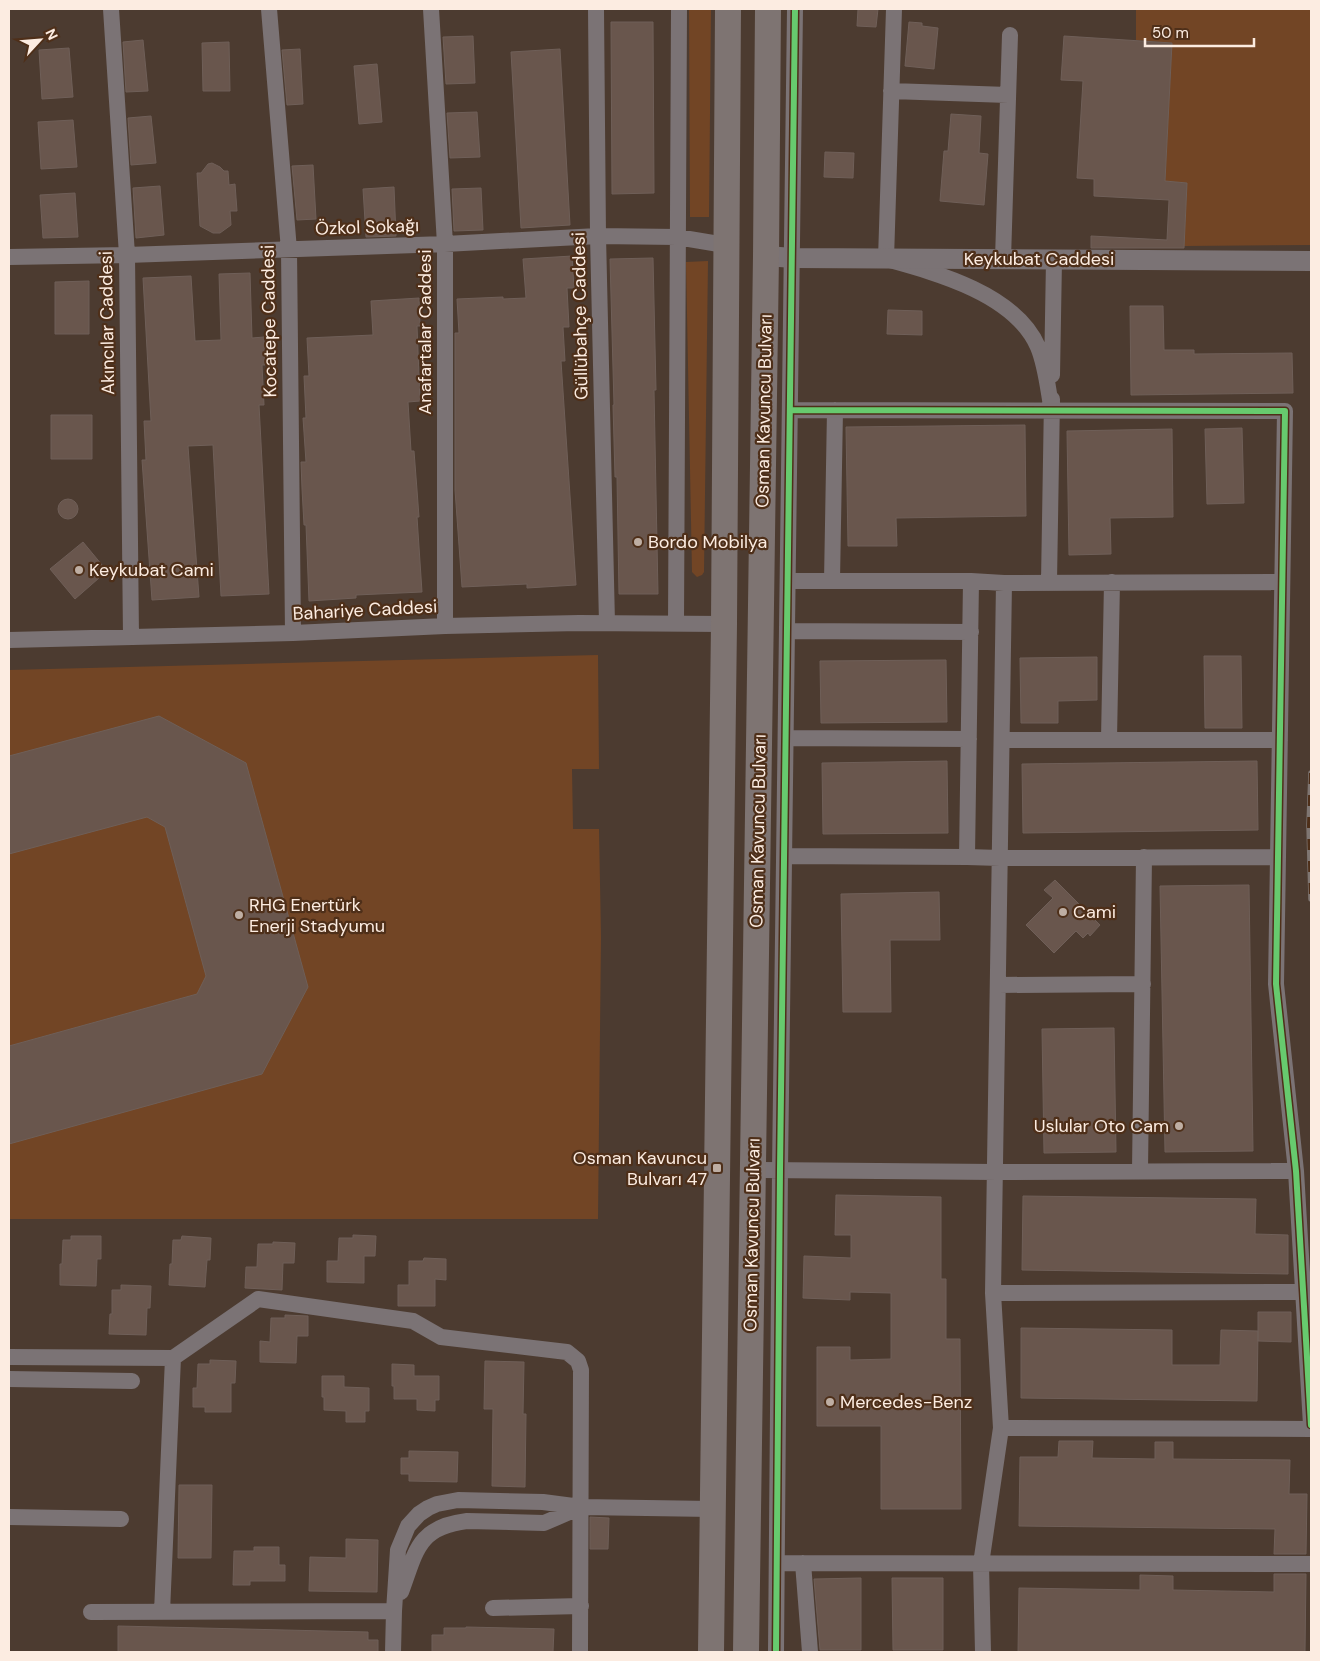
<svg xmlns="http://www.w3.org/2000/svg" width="1320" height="1661" font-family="'DM Sans',sans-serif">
<rect width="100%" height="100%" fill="#4c3b30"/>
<path fill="#724525" d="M 689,9 L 711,9 L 709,217 L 690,217 Z
M 1136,9 L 1311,9 L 1311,245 L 1184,246 L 1187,183 L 1165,181 L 1172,43 L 1136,40 Z
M 708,261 L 704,572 L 702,575 L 697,577 L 692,572 L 686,262 Z
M 598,655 L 599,769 L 572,769 L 573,829 L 599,829 L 601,937 L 598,1219 L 9,1219 L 9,670 Z"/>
<path fill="#69564d" stroke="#6f5f58" d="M 858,9 L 878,9 L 876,27 L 857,26 Z
M 611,22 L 653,22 L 654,193 L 612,194 Z
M 909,22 L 922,23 L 922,26 L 938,28 L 934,69 L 905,66 Z
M 473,36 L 475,83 L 446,84 L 443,37 Z
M 1064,36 L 1172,43 L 1165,181 L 1187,183 L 1184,248 L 1091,248 L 1091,236 L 1167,240 L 1169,200 L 1094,196 L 1094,179 L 1077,178 L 1083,81 L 1061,80 Z
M 143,40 L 148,91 L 126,92 L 123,42 Z
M 229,42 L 230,91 L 203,91 L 202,43 Z
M 69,48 L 73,97 L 42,99 L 39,50 Z
M 300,49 L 303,104 L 287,105 L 282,50 Z
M 560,49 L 570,225 L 521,228 L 511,52 Z
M 377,64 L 382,122 L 359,124 L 354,66 Z
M 477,112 L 480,157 L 450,158 L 447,113 Z
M 951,114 L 981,116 L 979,153 L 988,154 L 984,205 L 940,201 L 944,151 L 948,151 Z
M 151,116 L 156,163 L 131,165 L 128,118 Z
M 73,120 L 77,167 L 41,169 L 38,122 Z
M 825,152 L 854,153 L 853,178 L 824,177 Z
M 212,163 L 220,167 L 224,171 L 228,171 L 229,185 L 235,184 L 237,211 L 230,211 L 231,225 L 220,233 L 213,233 L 200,226 L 197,173 L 201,173 L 208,164 Z
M 313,165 L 316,219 L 297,220 L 292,166 Z
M 160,186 L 164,235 L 136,238 L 133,188 Z
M 394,187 L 396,236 L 366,237 L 363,189 Z
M 481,188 L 483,230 L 454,231 L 452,189 Z
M 75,193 L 78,237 L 43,238 L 40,195 Z
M 572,256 L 574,288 L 567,288 L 569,327 L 563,327 L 565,361 L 561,361 L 576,585 L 527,588 L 527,584 L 462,587 L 455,490 L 455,333 L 459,333 L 457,299 L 503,297 L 503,299 L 526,298 L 523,259 Z
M 653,258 L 656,390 L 654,390 L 658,594 L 619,594 L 617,477 L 615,477 L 613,405 L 614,405 L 610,259 Z
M 250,273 L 252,338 L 264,337 L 265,365 L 262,365 L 264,405 L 259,405 L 269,594 L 221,596 L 213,445 L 188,446 L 199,597 L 152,600 L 142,460 L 146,460 L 144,421 L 151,421 L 143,278 L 191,276 L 195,341 L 221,340 L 219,274 Z
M 89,281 L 89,334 L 55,334 L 55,282 Z
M 419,298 L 420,326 L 417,326 L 420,401 L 408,402 L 411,451 L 414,451 L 417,490 L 419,517 L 417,517 L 422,592 L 356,595 L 356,598 L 309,601 L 306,525 L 304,525 L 302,489 L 301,462 L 306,462 L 303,418 L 306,418 L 304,376 L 309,376 L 307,338 L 373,335 L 371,301 Z
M 1130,306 L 1163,306 L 1164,350 L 1194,350 L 1194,354 L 1292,353 L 1293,393 L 1131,395 Z
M 888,310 L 922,311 L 922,335 L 887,334 Z
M 51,415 L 92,415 L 92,459 L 51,459 Z
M 1025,425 L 1026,516 L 896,518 L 897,546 L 848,546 L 846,427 Z
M 1242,428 L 1244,503 L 1207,504 L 1205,429 Z
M 1172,429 L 1173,517 L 1110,518 L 1111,554 L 1069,555 L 1067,431 Z
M58 509a10 10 0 1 1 20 0a10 10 0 1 1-20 0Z
M 83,542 L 107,571 L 75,599 L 50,569 Z
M 1204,656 L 1241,656 L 1242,728 L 1205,728 Z
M 1097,657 L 1097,700 L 1058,701 L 1058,723 L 1021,723 L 1020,658 Z
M 946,660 L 947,722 L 821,723 L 820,661 Z
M 159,716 L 246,763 L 308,987 L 262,1074 L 9,1144 L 9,1046 L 197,994 L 206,976 L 165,827 L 147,817 L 9,854 L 9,756 Z
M 947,761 L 948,833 L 823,834 L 822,763 Z
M 1257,761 L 1258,830 L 1023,833 L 1022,764 Z
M 1055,880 L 1100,925 L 1090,936 L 1088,933 L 1083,938 L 1076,931 L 1054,953 L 1026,925 L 1053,898 L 1044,890 Z
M 1249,885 L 1253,1151 L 1165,1152 L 1160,886 Z
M 939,892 L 940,940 L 890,940 L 891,1012 L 843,1012 L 841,894 Z
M 1114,1028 L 1116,1152 L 1044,1153 L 1042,1029 Z
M 836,1195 L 941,1197 L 941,1279 L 946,1279 L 946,1339 L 960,1339 L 961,1509 L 881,1509 L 881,1426 L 817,1426 L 817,1347 L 850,1347 L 850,1360 L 891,1359 L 891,1293 L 850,1292 L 850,1300 L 803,1298 L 804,1256 L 851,1258 L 851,1235 L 835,1235 Z
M 1023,1196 L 1256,1199 L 1255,1234 L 1288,1235 L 1288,1274 L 1022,1270 Z
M 353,1235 L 376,1236 L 375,1256 L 364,1256 L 364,1283 L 327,1282 L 327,1261 L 338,1261 L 339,1238 L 353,1238 Z
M 71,1236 L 101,1236 L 101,1259 L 97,1259 L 96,1286 L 60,1285 L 60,1264 L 62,1264 L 63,1240 L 71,1240 Z
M 182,1236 L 211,1238 L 210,1260 L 207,1260 L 205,1287 L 169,1285 L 170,1264 L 172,1264 L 173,1240 L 181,1240 Z
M 273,1242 L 295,1243 L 294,1263 L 283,1263 L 282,1290 L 245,1288 L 246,1267 L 257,1267 L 258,1244 L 273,1244 Z
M 424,1258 L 446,1259 L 446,1280 L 435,1279 L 435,1306 L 398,1306 L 398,1285 L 409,1285 L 409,1261 L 423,1261 Z
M 121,1285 L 151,1286 L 150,1308 L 147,1308 L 146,1335 L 109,1334 L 110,1314 L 112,1314 L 112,1290 L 121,1290 Z
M 1258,1312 L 1291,1312 L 1291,1342 L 1258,1341 Z
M 285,1315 L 308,1316 L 308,1336 L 297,1336 L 296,1363 L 260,1362 L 260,1341 L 270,1342 L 271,1318 L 285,1318 Z
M 1021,1328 L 1172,1330 L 1172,1365 L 1220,1365 L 1221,1330 L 1258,1331 L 1257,1401 L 1021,1398 Z
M 210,1360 L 236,1361 L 235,1383 L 231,1383 L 231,1412 L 205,1412 L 205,1407 L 193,1407 L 193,1388 L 197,1388 L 198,1364 L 210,1364 Z
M 485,1361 L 524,1362 L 523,1414 L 526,1414 L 525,1487 L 492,1486 L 493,1409 L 484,1409 Z
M 392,1364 L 414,1365 L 414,1376 L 439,1376 L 439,1400 L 435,1400 L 435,1411 L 417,1410 L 417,1399 L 394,1399 L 394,1386 L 392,1386 Z
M 322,1376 L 344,1376 L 344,1387 L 369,1388 L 369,1411 L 365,1411 L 365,1422 L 346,1422 L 346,1411 L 324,1410 L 324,1397 L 322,1397 Z
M 1059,1441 L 1093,1441 L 1092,1458 L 1155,1459 L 1155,1442 L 1173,1442 L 1173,1459 L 1290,1460 L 1289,1494 L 1307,1494 L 1306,1554 L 1274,1554 L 1275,1529 L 1019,1526 L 1020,1457 L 1058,1457 Z
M 409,1451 L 458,1452 L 457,1482 L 409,1481 L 409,1474 L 401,1474 L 401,1458 L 409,1458 Z
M 179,1485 L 212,1485 L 211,1558 L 178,1558 Z
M 590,1517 L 609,1518 L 608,1549 L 590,1549 Z
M 346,1539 L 378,1540 L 377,1592 L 309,1591 L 310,1557 L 346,1558 Z
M 254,1547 L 279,1547 L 279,1565 L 285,1565 L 285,1581 L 250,1581 L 250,1585 L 233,1585 L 234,1551 L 254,1551 Z
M 1274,1574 L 1306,1574 L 1305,1652 L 1018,1652 L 1019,1588 L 1140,1590 L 1140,1575 L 1173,1576 L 1173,1590 L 1274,1592 Z
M 861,1578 L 861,1650 L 820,1650 L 814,1579 Z
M 892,1578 L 943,1578 L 943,1650 L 893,1650 Z
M 118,1626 L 368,1632 L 368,1640 L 378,1640 L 378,1652 L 118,1652 Z
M 466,1627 L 554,1629 L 553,1652 L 432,1652 L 432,1635 L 444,1635 L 444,1628 L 466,1628 Z"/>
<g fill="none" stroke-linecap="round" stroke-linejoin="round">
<path stroke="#7b7375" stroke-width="16" d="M 111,9 L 127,255 L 131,637
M 269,9 L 289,250 L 293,633
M 431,9 L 445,244 L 445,626
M 596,9 L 598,236 L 607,623
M 894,9 L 886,259 C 937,273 1015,294 1038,347 C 1046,366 1048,390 1052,411
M 891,91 L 1008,95
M 9,257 L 127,255 L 445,244 L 598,236 L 677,237 L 725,245
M 1003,259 L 1010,35
M 1052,375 L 1054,260
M 791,410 L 1285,411 L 1276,984 L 1296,1171 L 1311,1425
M 788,581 L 971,581 L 1004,583 L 1282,582
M 832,581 L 835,410
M 1049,582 L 1052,399
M 676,624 L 679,9
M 788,631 L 971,632
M 9,640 L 293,633 L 445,626 L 579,623 L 724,624
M 786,738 L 969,739
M 1109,739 L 1112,582
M 1002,740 L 1280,740
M 784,856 L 967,857 L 1000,858 L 1278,857
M 967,857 L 971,581
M 998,985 L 1143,984
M 753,1170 L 995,1172 L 1296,1171
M 1140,1171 L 1144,857
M 993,1293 L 1303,1292
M 9,1357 L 173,1358 L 258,1299 L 413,1321 L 441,1337 L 567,1352 L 578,1361 L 581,1370 L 580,1652
M 9,1379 L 132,1381
M 1001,1428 L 1311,1429
M 9,1517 L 121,1519
M 777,1563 L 1311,1564
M 803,1563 L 810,1652
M 401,1592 C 416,1552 417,1527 467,1521 L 544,1523 L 581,1507
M 493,1608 L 581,1606
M 91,1612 L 394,1611
M 162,1612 L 173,1358
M 393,1652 L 394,1611 L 398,1550 L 408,1526 L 419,1514 L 428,1508 L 437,1504 L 458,1500 L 543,1502 L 581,1507 L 712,1509
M 776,1652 L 780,1170 L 795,9
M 983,1652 L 981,1564 L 1001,1428 L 993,1293 L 1004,583"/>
<path stroke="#7b7375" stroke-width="20" d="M 766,256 L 793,258 L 1311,261"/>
<path stroke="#7e7472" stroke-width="26" d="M 711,1652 L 724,624 L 728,9
M 746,1652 L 766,256 L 768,9"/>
<g stroke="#7f7672" stroke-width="5.5">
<path id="rail" d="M 1311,773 L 1309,825 L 1311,899"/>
</g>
<use href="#rail" stroke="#4e2f19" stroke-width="4" stroke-dasharray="11" stroke-linecap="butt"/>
<g stroke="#4e2f19" stroke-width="9">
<path id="cycleway" d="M 791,410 L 1285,411 L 1276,984 L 1296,1171 L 1311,1425
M 776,1652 L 780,1170 L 795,9"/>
</g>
<use href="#cycleway" stroke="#67ca6e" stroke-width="6"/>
</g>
<g fill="#beaea3" stroke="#4e2f19" stroke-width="2">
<circle cx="638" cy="542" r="5"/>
<circle cx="79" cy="570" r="5"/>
<circle cx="1063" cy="912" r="5"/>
<circle cx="239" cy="915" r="5"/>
<circle cx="1179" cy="1126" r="5"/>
<rect x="712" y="1163" width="10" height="10" rx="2.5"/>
<circle cx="830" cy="1402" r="5"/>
</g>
<g text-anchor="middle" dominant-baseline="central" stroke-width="4.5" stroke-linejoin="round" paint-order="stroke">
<g font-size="18" fill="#fcece1" stroke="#4e2f19">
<text transform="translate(367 227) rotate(-2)">Özkol Sokağı</text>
<text x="1039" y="259">Keykubat Caddesi</text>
<text transform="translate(580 316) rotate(-91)">Güllübahçe Caddesi</text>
<text transform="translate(269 321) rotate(-91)">Kocatepe Caddesi</text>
<text transform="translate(107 323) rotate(-91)">Akıncılar Caddesi</text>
<text transform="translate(425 332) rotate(-90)">Anafartalar Caddesi</text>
<text transform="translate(764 411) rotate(-89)">Osman Kavuncu Bulvarı</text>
<text transform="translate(365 610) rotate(-3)">Bahariye Caddesi</text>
<text transform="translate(758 831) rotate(-89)">Osman Kavuncu Bulvarı</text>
<text transform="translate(752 1235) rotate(-89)">Osman Kavuncu Bulvarı</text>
</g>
<g font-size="18" fill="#fcece1" stroke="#4e2f19" text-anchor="start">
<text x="648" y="542">Bordo Mobilya</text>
<text x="89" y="570">Keykubat Cami</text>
<text x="249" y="905">RHG Enertürk<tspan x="249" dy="21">Enerji Stadyumu</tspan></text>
<text x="1073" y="912">Cami</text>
<text x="1169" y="1126" text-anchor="end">Uslular Oto Cam</text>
<text x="707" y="1158" text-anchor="end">Osman Kavuncu<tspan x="707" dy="21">Bulvarı 47</tspan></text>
<text x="840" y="1402">Mercedes-Benz</text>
</g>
</g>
<rect width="1320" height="1661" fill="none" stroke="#fcece1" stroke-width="20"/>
<g transform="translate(40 40) rotate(64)" stroke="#4e2f19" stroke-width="4" paint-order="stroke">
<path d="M0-4L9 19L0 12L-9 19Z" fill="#fcece1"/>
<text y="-8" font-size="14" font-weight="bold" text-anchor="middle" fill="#fcece1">N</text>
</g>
<path d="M1145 38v8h109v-8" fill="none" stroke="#fcece1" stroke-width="2.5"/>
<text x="1152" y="38" font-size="15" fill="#fcece1" stroke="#4e2f19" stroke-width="4" paint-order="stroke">50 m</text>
</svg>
